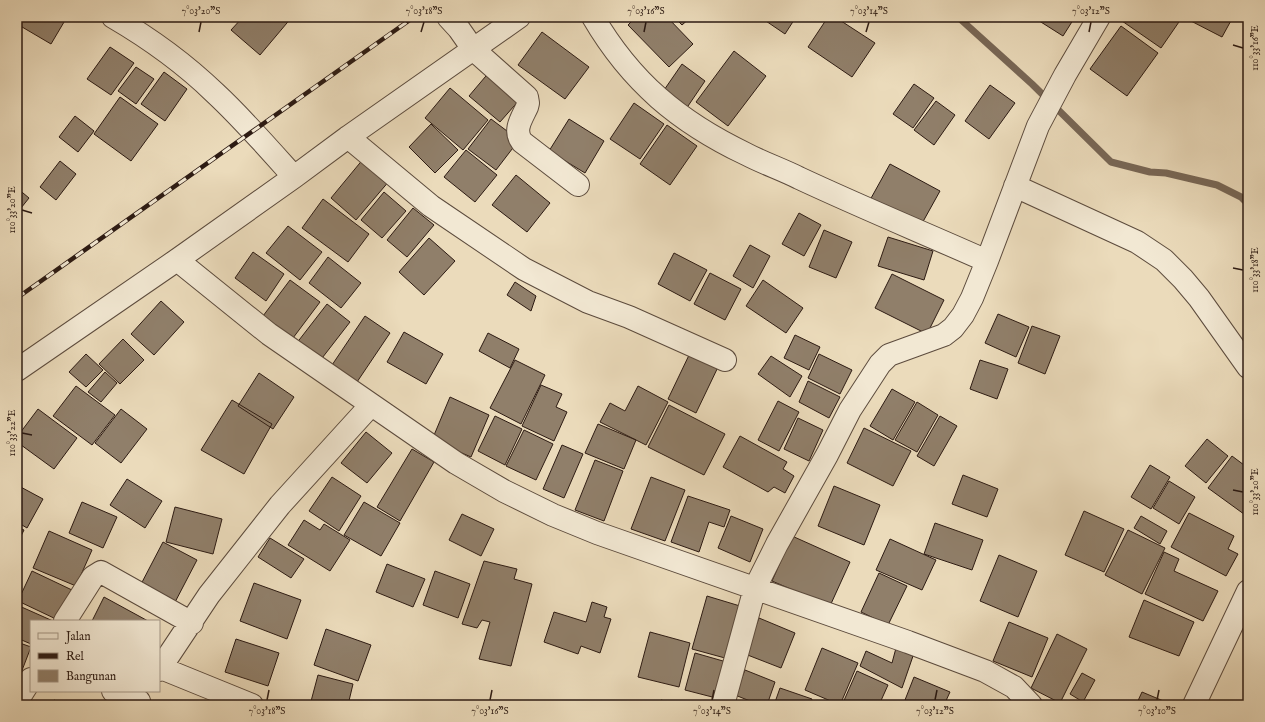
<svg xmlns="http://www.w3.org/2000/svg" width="1265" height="722" font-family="'IM FELL English',serif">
<rect width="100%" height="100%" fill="#ebdbbb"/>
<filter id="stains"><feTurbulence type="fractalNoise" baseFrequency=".005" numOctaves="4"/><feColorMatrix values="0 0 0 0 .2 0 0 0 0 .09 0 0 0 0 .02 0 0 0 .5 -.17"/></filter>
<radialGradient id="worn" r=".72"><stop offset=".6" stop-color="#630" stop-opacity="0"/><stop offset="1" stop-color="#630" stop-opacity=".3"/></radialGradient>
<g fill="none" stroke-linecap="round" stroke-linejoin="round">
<path stroke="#786756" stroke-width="7" d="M 958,17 L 1032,84 L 1111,162 L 1150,172 L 1166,173 L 1217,185 L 1241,197 L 1248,204"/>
</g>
<path fill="#907f6a" stroke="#2d1b13" d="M 17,17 L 67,17 L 51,44 L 17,24 Z
M 243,17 L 292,17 L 260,55 L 231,30 Z
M 636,17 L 667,17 L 693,44 L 669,67 L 628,25 Z
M 674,17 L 691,17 L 682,25 Z
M 760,17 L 796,17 L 785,34 Z
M 828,17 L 835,17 L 875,43 L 852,77 L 808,47 Z
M 1033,17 L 1075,17 L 1063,36 Z
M 1125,17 L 1178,17 L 1181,19 L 1161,48 L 1122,21 Z
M 1191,17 L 1233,17 L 1222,37 L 1189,20 Z
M 1121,26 L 1158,53 L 1127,96 L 1090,69 Z
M 542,32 L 589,67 L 565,99 L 518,65 Z
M 110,47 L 134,63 L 111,95 L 87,79 Z
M 734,51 L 766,76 L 728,126 L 696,102 Z
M 682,64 L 705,81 L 686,109 L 662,93 Z
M 136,67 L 154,79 L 136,104 L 118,91 Z
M 491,70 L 522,97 L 500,122 L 469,96 Z
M 164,72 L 187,89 L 165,121 L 141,104 Z
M 914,84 L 934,98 L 913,128 L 893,114 Z
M 990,85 L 1015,103 L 989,139 L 965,121 Z
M 450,88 L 488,120 L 463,150 L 425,118 Z
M 120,97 L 158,124 L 131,161 L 94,134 Z
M 936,101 L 955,115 L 934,145 L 914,130 Z
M 634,103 L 664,124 L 640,159 L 610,139 Z
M 75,116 L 94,131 L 78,152 L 59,137 Z
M 491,119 L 519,140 L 496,170 L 468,149 Z
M 569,119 L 604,141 L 585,173 L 549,151 Z
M 431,124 L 458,150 L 435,173 L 409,147 Z
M 667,125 L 697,146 L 670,185 L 640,164 Z
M 466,150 L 497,175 L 475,202 L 444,177 Z
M 364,158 L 390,180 L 356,220 L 331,198 Z
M 60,161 L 76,174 L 56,200 L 40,187 Z
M 890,164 L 940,191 L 920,227 L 870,200 Z
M 516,175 L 550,203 L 527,232 L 492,205 Z
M 17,188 L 29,198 L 17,213 Z
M 384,192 L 406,211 L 382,238 L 361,220 Z
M 323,199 L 369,234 L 348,262 L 302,228 Z
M 413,208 L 434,225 L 407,257 L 387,240 Z
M 799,213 L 821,225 L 804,256 L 782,244 Z
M 288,226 L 322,252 L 300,280 L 266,253 Z
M 824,230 L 852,242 L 836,278 L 809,267 Z
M 888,237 L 933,251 L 924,280 L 878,266 Z
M 429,238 L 455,261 L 424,295 L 399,272 Z
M 750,245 L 770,256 L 753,288 L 733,276 Z
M 253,252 L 284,274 L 266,301 L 235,278 Z
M 674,253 L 707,270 L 690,301 L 658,284 Z
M 328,257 L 361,283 L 341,308 L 309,283 Z
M 710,273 L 741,289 L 725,320 L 694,304 Z
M 892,274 L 944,300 L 927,334 L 875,308 Z
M 290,280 L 320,302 L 290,342 L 260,320 Z
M 763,280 L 803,308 L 786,333 L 746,306 Z
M 515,282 L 536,296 L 531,311 L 507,295 Z
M 161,301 L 184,322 L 154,355 L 131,334 Z
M 327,304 L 350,322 L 319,362 L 296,344 Z
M 998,314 L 1029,327 L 1016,357 L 985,343 Z
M 365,316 L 390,333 L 357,382 L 332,365 Z
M 1032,326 L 1060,336 L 1045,374 L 1018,363 Z
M 404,332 L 443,354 L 426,384 L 387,362 Z
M 488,333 L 519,349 L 510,368 L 479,351 Z
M 795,335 L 820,347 L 809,370 L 784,358 Z
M 123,339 L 144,360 L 120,384 L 99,364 Z
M 691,351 L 719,365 L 696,413 L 668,399 Z
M 86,354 L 103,370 L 86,387 L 69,372 Z
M 819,354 L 852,370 L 840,394 L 808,378 Z
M 771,356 L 802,376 L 790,397 L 758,374 Z
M 515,360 L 545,375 L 521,424 L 490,408 Z
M 980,360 L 1008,369 L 997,399 L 970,389 Z
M 105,372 L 117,383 L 101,402 L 88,392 Z
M 259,373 L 294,397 L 273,429 L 238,406 Z
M 808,381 L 840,397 L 829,418 L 799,402 Z
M 541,385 L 562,394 L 556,407 L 567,412 L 554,441 L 522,426 Z
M 76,386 L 115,415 L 92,445 L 53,416 Z
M 638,386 L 668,402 L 646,445 L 600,422 L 610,403 L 625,411 Z
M 892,389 L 915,402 L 893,440 L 870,426 Z
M 450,397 L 489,415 L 471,457 L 432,440 Z
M 232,400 L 272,424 L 244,474 L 201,450 Z
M 778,401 L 799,412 L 779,451 L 758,440 Z
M 917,402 L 938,415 L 917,452 L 895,440 Z
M 669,405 L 725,434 L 704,475 L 648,447 Z
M 38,409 L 77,438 L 54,469 L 17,442 L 17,437 Z
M 121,409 L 147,429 L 121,463 L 95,443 Z
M 495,416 L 522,429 L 505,465 L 478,451 Z
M 940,416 L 957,426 L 934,466 L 917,456 Z
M 798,418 L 823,430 L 809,461 L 784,449 Z
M 598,424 L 636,440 L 624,469 L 585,453 Z
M 864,428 L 911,451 L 893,486 L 847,463 Z
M 524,430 L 553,444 L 536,480 L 506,466 Z
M 366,432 L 392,453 L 367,483 L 341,463 Z
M 740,436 L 787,462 L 783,469 L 794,476 L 785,493 L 774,487 L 768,492 L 723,467 Z
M 1207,439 L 1228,456 L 1206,483 L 1185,466 Z
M 562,445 L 583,454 L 564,498 L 543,489 Z
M 412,449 L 434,462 L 400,521 L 377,507 Z
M 1232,456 L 1248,468 L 1248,517 L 1208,488 Z
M 595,460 L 623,471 L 604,521 L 575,510 Z
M 1150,465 L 1170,477 L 1151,509 L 1131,497 Z
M 963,475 L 998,489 L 987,517 L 952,504 Z
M 332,477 L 361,496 L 339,531 L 309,511 Z
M 651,477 L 685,490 L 665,541 L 631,529 Z
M 127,479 L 162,501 L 145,528 L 110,505 Z
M 1169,481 L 1195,497 L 1179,524 L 1153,508 Z
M 17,485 L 43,499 L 27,528 L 17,522 Z
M 834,486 L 880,505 L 864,545 L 818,526 Z
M 688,496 L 730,510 L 724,527 L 709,522 L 699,552 L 671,542 Z
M 82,502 L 117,517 L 103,548 L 69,533 Z
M 364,502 L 400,523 L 381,556 L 344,535 Z
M 175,507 L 222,519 L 213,554 L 166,542 Z
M 1084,511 L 1124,529 L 1104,572 L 1065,555 Z
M 1189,513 L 1234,536 L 1228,549 L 1238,554 L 1226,576 L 1171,547 Z
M 462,514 L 494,529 L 481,556 L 449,540 Z
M 731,516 L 763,529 L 750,562 L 718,548 Z
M 1141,516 L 1167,531 L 1160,544 L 1134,528 Z
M 304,520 L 320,530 L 324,524 L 350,540 L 330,571 L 288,545 Z
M 935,523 L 983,540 L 972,570 L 924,554 Z
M 17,527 L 24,530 L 17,544 Z
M 1128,530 L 1165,548 L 1142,594 L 1105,575 Z
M 49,531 L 92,550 L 76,586 L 33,568 Z
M 792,536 L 850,562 L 830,606 L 772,581 Z
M 270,538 L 304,559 L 291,578 L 258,557 Z
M 890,539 L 936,560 L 922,590 L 876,570 Z
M 163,542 L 197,560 L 173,606 L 139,588 Z
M 1164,552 L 1179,559 L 1174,571 L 1218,591 L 1203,621 L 1145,594 Z
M 999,555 L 1037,571 L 1018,617 L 980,601 Z
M 484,561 L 517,569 L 514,579 L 532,584 L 511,666 L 479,659 L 490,622 L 482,620 L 477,628 L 462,624 Z
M 387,564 L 425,579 L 413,607 L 376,592 Z
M 32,571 L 72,590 L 58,620 L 18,601 Z
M 435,571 L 470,584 L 458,618 L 423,605 Z
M 879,573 L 907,586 L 888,625 L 861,612 Z
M 254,583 L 301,600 L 287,639 L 240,621 Z
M 707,596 L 740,606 L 725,658 L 692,649 Z
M 104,597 L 148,621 L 92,621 Z
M 1144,600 L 1194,622 L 1179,656 L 1129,637 Z
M 592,602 L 607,607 L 604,617 L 611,619 L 600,653 L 581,646 L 578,654 L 544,642 L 554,612 L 586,622 Z
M 17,605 L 53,621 L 31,621 L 31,644 L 17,638 Z
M 759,618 L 795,633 L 781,668 L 745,654 Z
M 1009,622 L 1048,638 L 1032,677 L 993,661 Z
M 326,629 L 371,645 L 358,681 L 314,665 Z
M 650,632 L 690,643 L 679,687 L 638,677 Z
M 1057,634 L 1087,649 L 1060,703 L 1031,688 Z
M 236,639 L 279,653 L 268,686 L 225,672 Z
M 17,642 L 31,647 L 21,673 L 17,672 Z
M 822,648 L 858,663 L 840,705 L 805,690 Z
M 896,648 L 913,656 L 902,688 L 860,666 L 866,651 L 892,663 Z
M 695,653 L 730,663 L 720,699 L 685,690 Z
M 745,670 L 775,682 L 767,705 L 760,705 L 735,695 Z
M 857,671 L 888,685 L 879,705 L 842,705 Z
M 1082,673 L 1095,680 L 1083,702 L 1070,694 Z
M 318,675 L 353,684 L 348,705 L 310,705 Z
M 914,677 L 950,692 L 944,705 L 918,705 L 905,700 Z
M 780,688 L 812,699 L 810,705 L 774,705 Z
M 1142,692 L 1173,705 L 1136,705 Z
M 54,700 L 69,705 L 53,705 Z
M 661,700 L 680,705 L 660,705 Z
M 736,701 L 750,705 L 735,705 Z
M 898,701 L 910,705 L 896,705 Z"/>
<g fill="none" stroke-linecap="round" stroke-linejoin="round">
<g stroke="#5c4b3d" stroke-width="24">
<path id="minor" d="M 113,17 C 149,38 185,64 215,93 C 243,119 269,149 294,177
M 448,17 L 459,29 L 473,49 L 527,97 L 528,103 L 527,107 C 522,118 513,130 522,142 L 578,185
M 593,17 C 631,82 679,122 746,154 C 763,163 781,169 799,178 C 861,207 924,233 987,261
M 348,137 L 431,206 L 524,269 L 588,302 L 629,317 L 725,360
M 1015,186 L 1137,242 L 1164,260 L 1183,279 L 1199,298 L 1248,367
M 177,260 L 269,334 L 456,463 L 504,491 L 553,515 L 597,533 L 908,642 L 985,671 L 1014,687 L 1031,705
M 17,370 L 177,260 L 294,177 L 348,137 L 519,17
M 65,621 L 93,577 L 101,572 L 192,623
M 161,668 L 252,705
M 159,670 L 209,595 L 280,505 L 371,405
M 113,691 L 139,701
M 17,701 L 31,679
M 723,705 L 755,588 L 777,544 L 827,455 L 850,410 L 880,364 L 889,355 L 944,335 L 953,328 L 963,315 L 972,298 L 987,261 L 1038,126 L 1065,75 L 1099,17
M 1194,705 L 1248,591"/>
</g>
<use href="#minor" stroke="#f2e8d3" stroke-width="22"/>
<g stroke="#2d1b13" stroke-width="4.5">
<path id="rail" d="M 17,298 L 414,17"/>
</g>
<use href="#rail" stroke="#f2e8d3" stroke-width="3" stroke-dasharray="9" stroke-linecap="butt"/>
</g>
<path fill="none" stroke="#2d1b13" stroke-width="1.5" d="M 199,32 L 201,22M 421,32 L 424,22M 644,32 L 646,22M 866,32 L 869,22M 1089,32 L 1091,22M 1233,45 L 1243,48M 22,210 L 32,213M 1233,268 L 1243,270M 22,433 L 32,435M 1233,490 L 1243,492M 267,700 L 269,690M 490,700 L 492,690M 712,700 L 714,690M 935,700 L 937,690M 1157,700 L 1159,690"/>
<rect width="1265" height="722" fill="none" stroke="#ebdbbb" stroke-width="44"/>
<rect x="30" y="620" width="130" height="72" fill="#f2e8d3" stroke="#a39686"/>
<rect x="38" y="633" width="20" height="6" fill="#f2e8d3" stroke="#a39686"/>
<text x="66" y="640" font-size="12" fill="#2d1b13">Jalan</text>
<rect x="38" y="653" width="20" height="6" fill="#2d1b13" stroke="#a39686"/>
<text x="66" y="660" font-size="12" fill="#2d1b13">Rel</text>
<rect x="38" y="670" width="20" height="12" fill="#907f6a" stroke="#a39686"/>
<text x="66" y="680" font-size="12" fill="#2d1b13">Bangunan</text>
<rect x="22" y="22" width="1221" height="678" fill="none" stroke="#2d1b13" stroke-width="1.5"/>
<g font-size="10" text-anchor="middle" fill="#2d1b13">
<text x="201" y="14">7°03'20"S</text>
<text x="424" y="14">7°03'18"S</text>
<text x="646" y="14">7°03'16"S</text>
<text x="869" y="14">7°03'14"S</text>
<text x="1091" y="14">7°03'12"S</text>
<text transform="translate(1254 48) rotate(-90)" y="4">110°33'16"E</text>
<text transform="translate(11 210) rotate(-90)" y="4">110°33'20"E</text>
<text transform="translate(1254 270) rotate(-90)" y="4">110°33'18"E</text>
<text transform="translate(11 433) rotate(-90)" y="4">110°33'22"E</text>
<text transform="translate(1254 492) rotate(-90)" y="4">110°33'20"E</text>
<text x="267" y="714">7°03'18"S</text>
<text x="490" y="714">7°03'16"S</text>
<text x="712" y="714">7°03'14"S</text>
<text x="935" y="714">7°03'12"S</text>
<text x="1157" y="714">7°03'10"S</text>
</g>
<rect width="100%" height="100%" filter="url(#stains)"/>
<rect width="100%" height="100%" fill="url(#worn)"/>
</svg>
